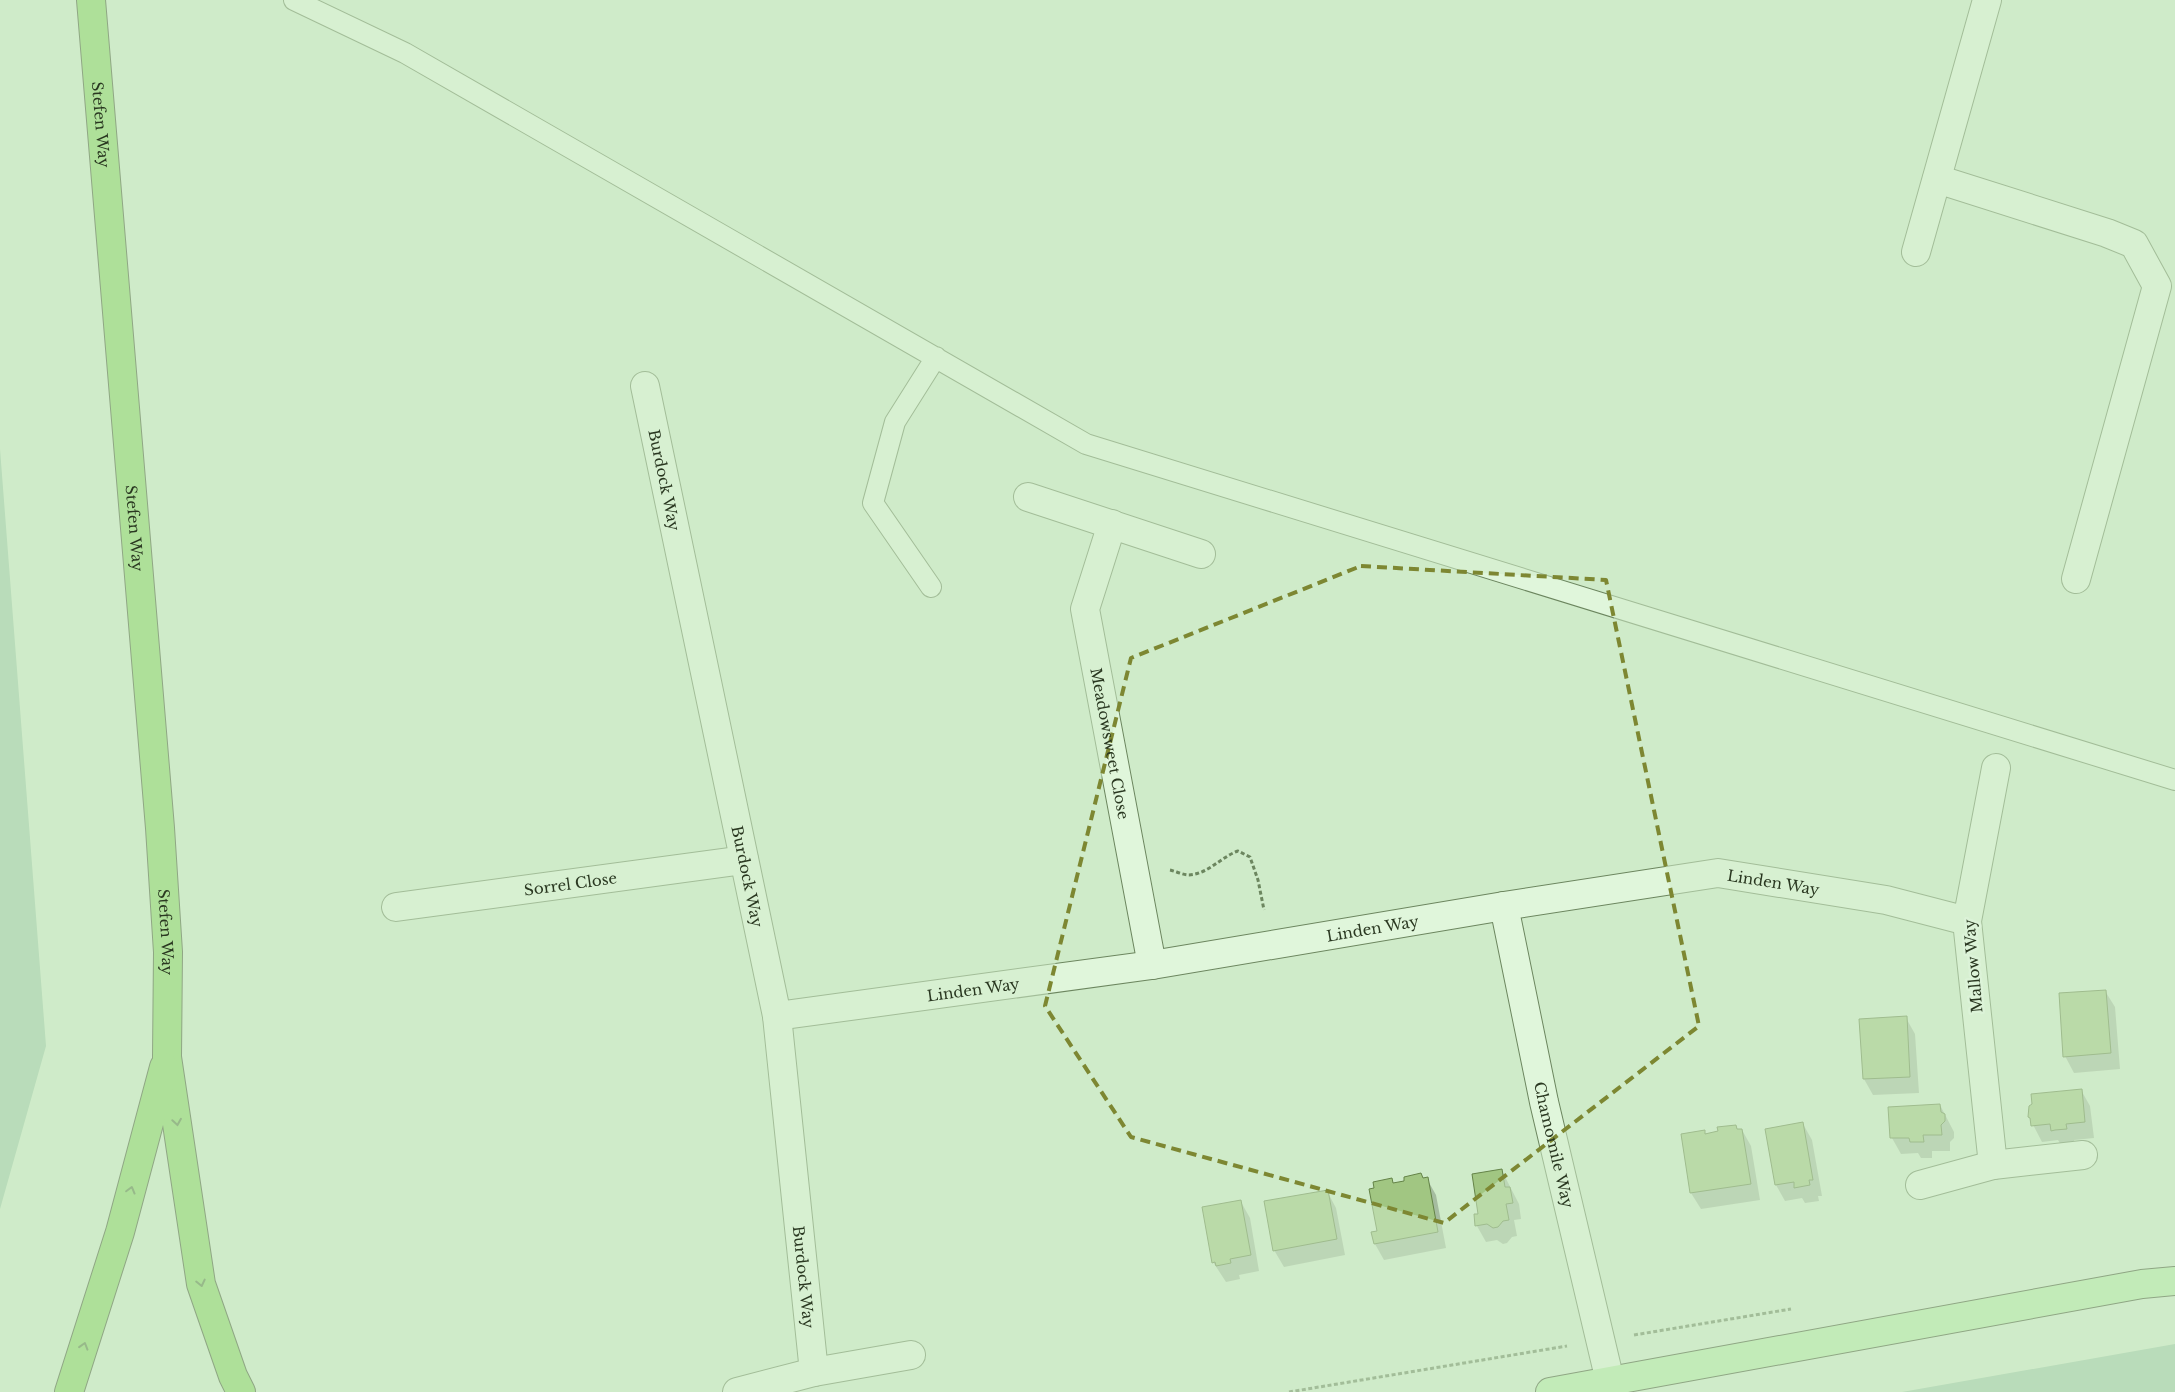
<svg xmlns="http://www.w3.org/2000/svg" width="2175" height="1392" font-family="'Libre Baskerville',serif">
<rect width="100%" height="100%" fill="#cfebc9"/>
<path fill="#9dc9a8" d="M 0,449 L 46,1046 L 0,1209 Z
M 2175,1344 L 2175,1392 L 1902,1392 Z"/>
<path fill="#0003" d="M 2105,991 L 2115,1007 L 2120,1069 L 2074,1073 L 2065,1056 Z
M 1906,1018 L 1915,1034 L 1919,1093 L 1873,1095 L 1864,1079 L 1861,1020 Z
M 2081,1090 L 2090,1106 L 2094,1138 L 2074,1140 L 2075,1145 L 2062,1146 L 2058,1140 L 2042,1142 L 2029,1117 Z
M 1940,1105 L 1954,1132 L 1954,1138 L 1950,1142 L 1950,1151 L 1932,1151 L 1932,1158 L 1921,1158 L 1918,1153 L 1901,1154 L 1892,1138 L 1890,1108 Z
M 1803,1124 L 1812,1140 L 1822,1196 L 1818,1196 L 1819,1201 L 1805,1203 L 1802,1198 L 1785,1201 L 1776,1185 L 1767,1130 Z
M 1742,1130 L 1751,1146 L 1760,1200 L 1701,1209 L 1691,1193 L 1682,1135 L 1704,1132 L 1706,1135 Z
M 1502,1171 L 1519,1204 L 1521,1219 L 1514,1220 L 1517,1236 L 1512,1237 L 1507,1243 L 1503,1244 L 1497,1240 L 1486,1242 L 1477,1226 Z
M 1427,1179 L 1436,1195 L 1446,1248 L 1384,1260 L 1375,1244 L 1378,1232 L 1375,1189 L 1391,1180 L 1394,1184 Z
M 1327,1191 L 1336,1208 L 1345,1255 L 1284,1267 L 1274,1250 Z
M 1241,1202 L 1250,1218 L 1259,1271 L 1239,1275 L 1240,1279 L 1226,1282 L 1213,1262 Z"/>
<path fill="#a1c682" stroke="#648347" d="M 2106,990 L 2111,1053 L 2063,1057 L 2059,993 Z
M 1907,1016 L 1910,1077 L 1863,1079 L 1859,1019 Z
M 2082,1089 L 2085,1122 L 2066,1124 L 2067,1129 L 2055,1130 L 2051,1131 L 2050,1124 L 2031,1126 L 2030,1118 L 2028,1117 L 2029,1106 L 2032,1104 L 2031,1094 Z
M 1940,1104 L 1941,1112 L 1945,1114 L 1945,1121 L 1941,1125 L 1942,1135 L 1923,1135 L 1924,1142 L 1910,1142 L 1909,1138 L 1890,1138 L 1888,1107 Z
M 1803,1122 L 1813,1180 L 1809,1180 L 1810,1185 L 1794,1188 L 1794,1182 L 1775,1185 L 1765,1129 Z
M 1736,1125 L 1737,1129 L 1742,1129 L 1751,1184 L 1690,1193 L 1681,1134 L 1705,1130 L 1705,1134 L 1718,1131 L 1717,1127 Z
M 1502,1169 L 1505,1187 L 1510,1187 L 1513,1203 L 1506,1204 L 1509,1220 L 1503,1221 L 1498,1227 L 1493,1228 L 1487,1224 L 1475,1226 L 1474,1214 L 1478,1214 L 1472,1174 Z
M 1421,1173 L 1423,1178 L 1428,1177 L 1438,1232 L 1374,1244 L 1371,1232 L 1377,1231 L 1369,1189 L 1374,1188 L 1373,1182 L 1392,1178 L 1393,1183 L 1404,1181 L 1404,1177 Z
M 1328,1190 L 1337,1239 L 1273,1251 L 1264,1201 Z
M 1241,1200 L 1251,1255 L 1230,1259 L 1231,1263 L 1216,1266 L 1215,1262 L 1212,1263 L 1202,1207 Z"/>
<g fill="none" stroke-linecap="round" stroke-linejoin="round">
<g stroke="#6c865f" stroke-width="22">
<path id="lane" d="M 294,0 L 405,53 L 1086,444 L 2175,780
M 931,587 L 873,503 L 895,422 L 936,357"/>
</g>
<g stroke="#6c865f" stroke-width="30">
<g id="street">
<path d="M 1937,179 L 2107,233 L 2134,244 L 2157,286 L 2076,579"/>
<path d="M 1916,252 L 1987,0"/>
<path id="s1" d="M 645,386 L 777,1016 L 814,1372"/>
<path d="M 1028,497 L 1201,554"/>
<path id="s2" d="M 1112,524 L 1085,609 L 1152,965"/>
<path id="s3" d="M 1504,906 L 1544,1102 L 1610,1381"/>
<path id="s4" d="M 396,907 L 744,860"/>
<path id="s5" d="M 777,1016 L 1152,965 L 1504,906 L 1718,873 L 1886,900 L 1967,921"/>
<path d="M 1993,1165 L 1967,921 L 1996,768"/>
<path d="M 1920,1185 L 1993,1165 L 2083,1155"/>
<path d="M 737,1392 L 814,1372 L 911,1355"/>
</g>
</g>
<g stroke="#415432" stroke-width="30">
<path id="primary" d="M 1550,1392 L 2142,1284 L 2175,1281"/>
</g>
<g stroke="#415432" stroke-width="30">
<g id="highway">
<path id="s6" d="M 91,0 L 160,828 L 168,952 L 167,1057 L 201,1284 L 233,1376 L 241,1392"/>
<path d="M 69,1392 L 120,1232 L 164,1067"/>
</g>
</g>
<path stroke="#6c865f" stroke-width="3" stroke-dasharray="4 2.5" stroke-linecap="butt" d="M 1170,870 C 1175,871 1183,875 1189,875 C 1208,874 1221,857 1238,851 L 1250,857 L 1258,880 L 1264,910
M 1634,1335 L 1791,1309
M 1289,1392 L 1567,1346"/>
<use href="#lane" stroke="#e0f6db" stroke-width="20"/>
<use href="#street" stroke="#e0f6db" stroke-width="28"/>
<use href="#primary" stroke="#b2eaa4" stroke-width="28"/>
<use href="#highway" stroke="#86d261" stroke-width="28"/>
</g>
<defs><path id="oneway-chevron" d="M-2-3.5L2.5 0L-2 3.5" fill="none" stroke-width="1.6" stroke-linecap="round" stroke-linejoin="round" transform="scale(1.25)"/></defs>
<g stroke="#537d3e">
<use href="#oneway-chevron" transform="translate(177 1122) rotate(81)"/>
<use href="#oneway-chevron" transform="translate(131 1190) rotate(-75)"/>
<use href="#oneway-chevron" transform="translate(201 1283) rotate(77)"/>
<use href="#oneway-chevron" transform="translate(84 1346) rotate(-73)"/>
</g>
<path d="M0 0H2175V1392H0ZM 1361,566 L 1606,580 L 1699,1026 L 1444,1223 L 1131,1137 L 1045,1006 L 1131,658 Z" fill="#cfebc9" fill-opacity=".55" fill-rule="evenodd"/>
<path fill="none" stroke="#7d8732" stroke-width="4" stroke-dasharray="10 6" stroke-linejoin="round" d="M 1361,566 L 1606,580 L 1699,1026 L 1444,1223 L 1131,1137 L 1045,1006 L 1131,658 Z"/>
<g text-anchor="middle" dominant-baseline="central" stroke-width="5" stroke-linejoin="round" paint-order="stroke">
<g font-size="15" fill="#2a3821" stroke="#dcf3d8">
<text stroke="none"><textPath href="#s6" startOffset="125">Stefen Way</textPath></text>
<text stroke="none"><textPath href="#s1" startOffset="96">Burdock Way</textPath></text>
<text stroke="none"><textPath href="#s6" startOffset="530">Stefen Way</textPath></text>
<text stroke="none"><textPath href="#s2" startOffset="226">Meadowsweet Close</textPath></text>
<text stroke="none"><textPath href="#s1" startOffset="501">Burdock Way</textPath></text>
<text stroke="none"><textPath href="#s5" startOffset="1008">Linden Way</textPath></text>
<text stroke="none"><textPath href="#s4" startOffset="176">Sorrel Close</textPath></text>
<text stroke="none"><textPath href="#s5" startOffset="602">Linden Way</textPath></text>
<text stroke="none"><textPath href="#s6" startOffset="935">Stefen Way</textPath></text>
<text transform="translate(1973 966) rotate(-95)">Mallow Way</text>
<text stroke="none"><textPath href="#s5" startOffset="198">Linden Way</textPath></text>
<text stroke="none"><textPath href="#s3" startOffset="244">Chamomile Way</textPath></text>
<text stroke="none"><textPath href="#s1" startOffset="906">Burdock Way</textPath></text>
</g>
</g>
</svg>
